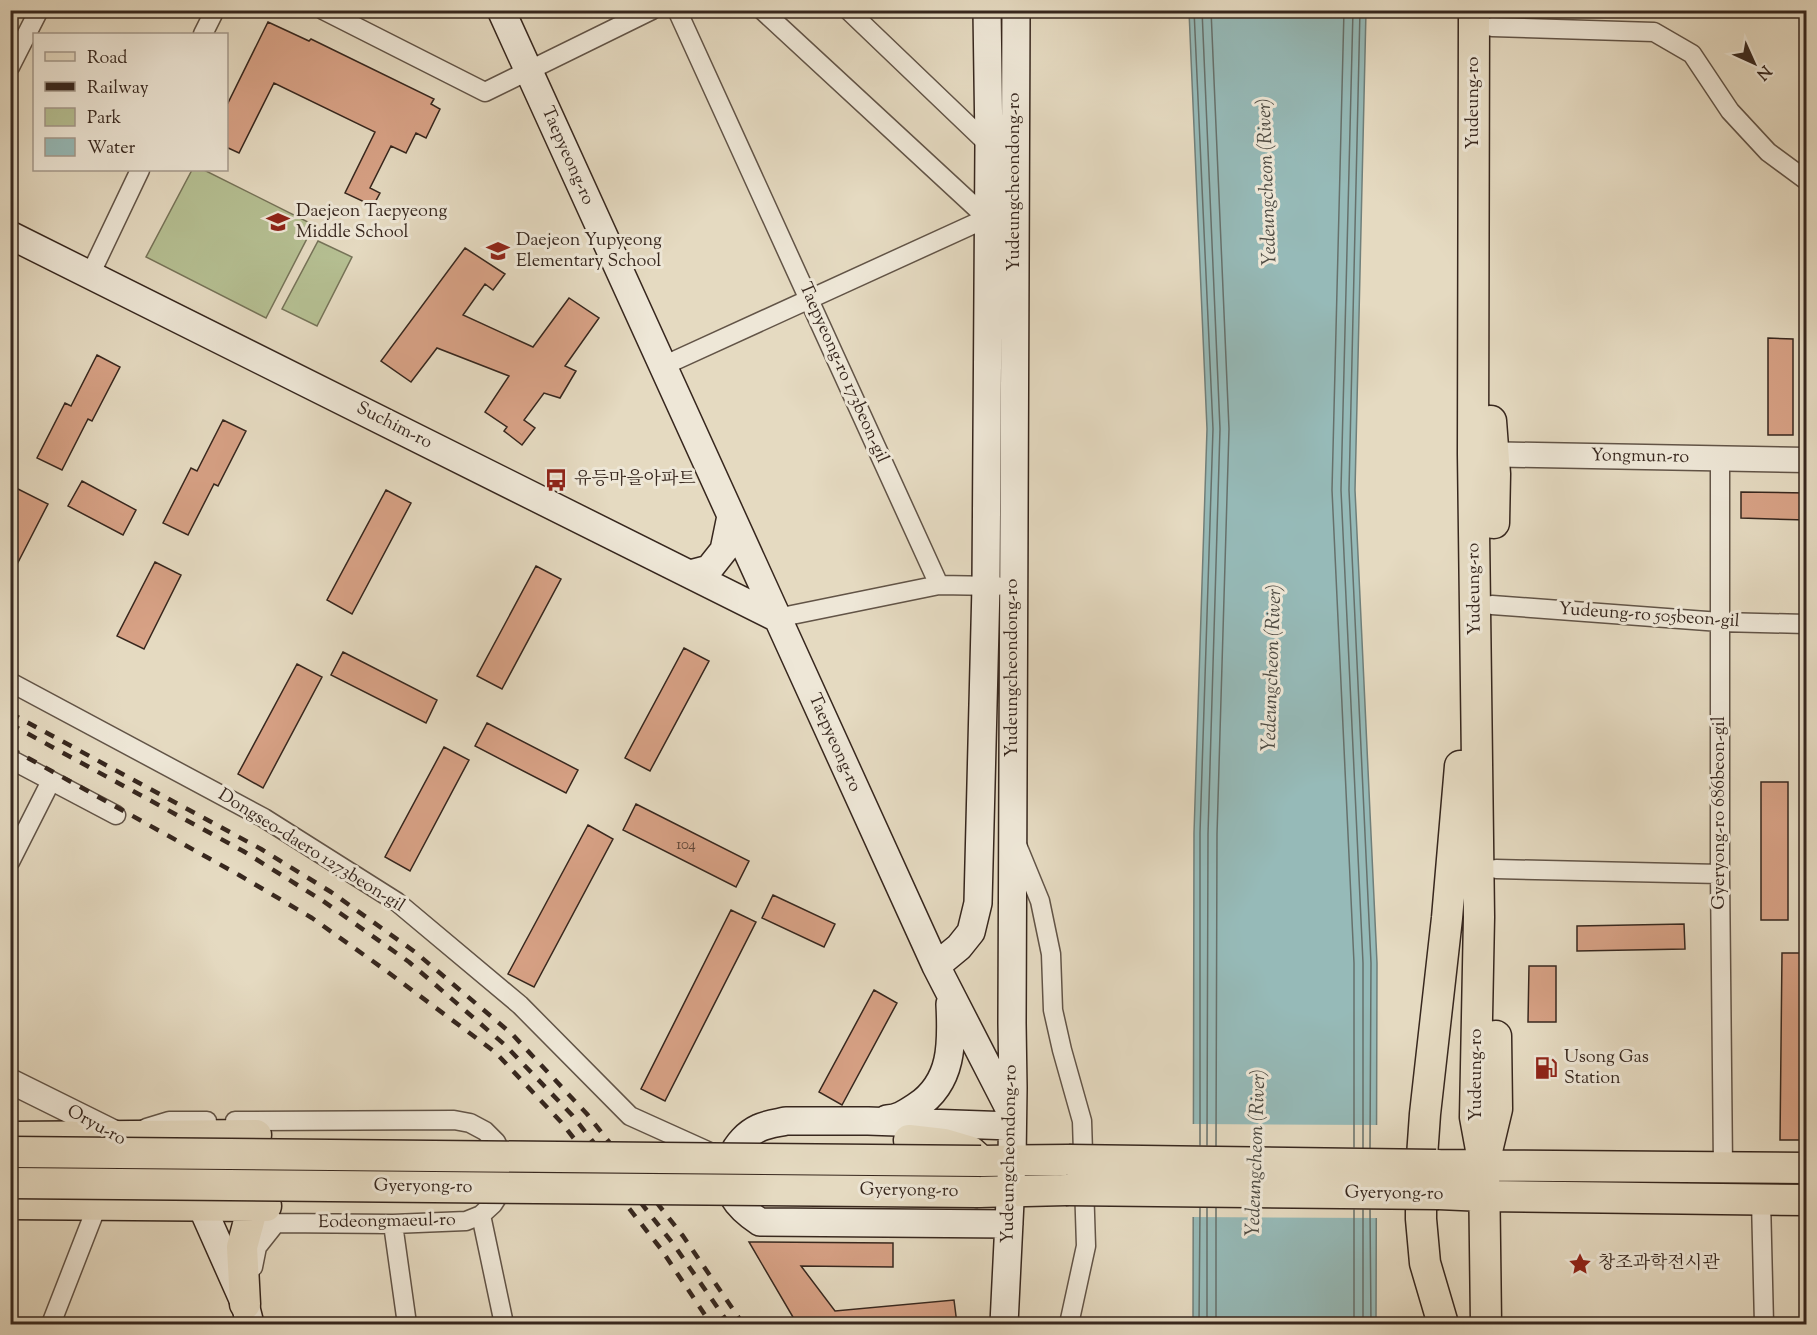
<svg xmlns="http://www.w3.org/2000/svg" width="1817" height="1335" font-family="'Sorts Mill Goudy','Noto Serif KR',serif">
<rect width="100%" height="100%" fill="#e5dac1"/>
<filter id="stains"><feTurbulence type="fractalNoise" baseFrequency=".00333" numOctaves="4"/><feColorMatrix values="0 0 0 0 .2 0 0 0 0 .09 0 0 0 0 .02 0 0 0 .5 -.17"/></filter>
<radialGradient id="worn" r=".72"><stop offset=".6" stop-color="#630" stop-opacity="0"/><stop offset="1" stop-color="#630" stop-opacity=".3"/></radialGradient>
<path fill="#b5bf92" stroke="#767358" stroke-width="1.5" d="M 192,170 L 204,170 L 314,225 L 266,318 L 146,257 Z
M 318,241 L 352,257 L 317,326 L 282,309 Z"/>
<path fill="#96bab8" stroke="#707f7a" stroke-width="1.5" d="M 1189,11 L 1366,11 L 1355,490 L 1377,963 L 1376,1324 L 1193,1324 L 1194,833 L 1207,429 Z"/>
<path fill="#e5dac1" d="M 1191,1124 L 1379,1125 L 1379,1218 L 1191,1217 Z"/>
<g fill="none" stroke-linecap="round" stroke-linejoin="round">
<path stroke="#66706b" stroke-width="1.5" d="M 1194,10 L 1213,429 L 1200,833 L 1200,1145
M 1202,10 L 1220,429 L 1208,834 L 1207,1145
M 1211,10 L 1229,429 L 1217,834 L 1216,1146
M 1344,10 L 1332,490 L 1354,963 L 1354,1147
M 1353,10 L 1341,490 L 1363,963 L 1363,1148
M 1360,10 L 1349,490 L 1371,963 L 1370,1148
M 1354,1210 L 1354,1324
M 1363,1210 L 1363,1324
M 1370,1210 L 1371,1324
M 1199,1324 L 1200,1208
M 1207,1324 L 1207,1208
M 1216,1324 L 1216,1208"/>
</g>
<path fill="#d7a185" stroke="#37271e" stroke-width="1.5" d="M 268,22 L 309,41 L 311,39 L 434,99 L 431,104 L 440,109 L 426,138 L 416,133 L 406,153 L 391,146 L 370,188 L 380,193 L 373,206 L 345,193 L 375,132 L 274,83 L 239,153 L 226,147 L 226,107 Z
M 465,248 L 505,274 L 493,290 L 485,284 L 463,315 L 533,347 L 569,298 L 599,318 L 565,366 L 576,371 L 560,398 L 544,393 L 524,420 L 535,428 L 522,445 L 504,431 L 507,427 L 485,412 L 509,376 L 437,348 L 411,382 L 381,361 Z
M 1768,338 L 1793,339 L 1793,435 L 1768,435 Z
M 97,355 L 120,367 L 92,421 L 88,419 L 62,470 L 37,458 L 65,403 L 71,406 Z
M 223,420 L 246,431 L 218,486 L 214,484 L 188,535 L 163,523 L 191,468 L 197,471 Z
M 82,481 L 136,510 L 123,535 L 68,506 Z
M 10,485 L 48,504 L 10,578 Z
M 386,490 L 411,503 L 352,614 L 327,600 Z
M 1741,492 L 1806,493 L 1806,520 L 1741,518 Z
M 155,562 L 181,575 L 144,649 L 117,636 Z
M 536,566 L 561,579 L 502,689 L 477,676 Z
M 684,648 L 709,661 L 650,771 L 625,758 Z
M 343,652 L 437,700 L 426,723 L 331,675 Z
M 297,664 L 322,677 L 263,788 L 238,774 Z
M 487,723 L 578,770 L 566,793 L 475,746 Z
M 444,747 L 469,760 L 410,871 L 385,857 Z
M 1761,782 L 1788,782 L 1788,920 L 1761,920 Z
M 636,804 L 749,861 L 736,887 L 623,830 Z
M 588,825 L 613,839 L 534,987 L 508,974 Z
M 773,895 L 835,924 L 824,947 L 762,918 Z
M 731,910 L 756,922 L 665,1101 L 641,1089 Z
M 1684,924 L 1685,949 L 1577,951 L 1577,926 Z
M 1782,953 L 1806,953 L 1806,1140 L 1780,1140 Z
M 1529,966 L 1556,966 L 1556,1022 L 1528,1022 Z
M 874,990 L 897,1003 L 842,1105 L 819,1092 Z
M 749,1242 L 893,1243 L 893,1267 L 801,1266 L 835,1311 L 954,1300 L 957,1324 L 797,1324 Z"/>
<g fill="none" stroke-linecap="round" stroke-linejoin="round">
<g stroke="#625447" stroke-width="21">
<path id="minor" d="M 323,10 L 485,92 L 652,10
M 677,10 L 939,585
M 848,10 L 989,145
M 1492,27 L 1654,32 L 1692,54 L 1730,111 L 1768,152 L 1806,180
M 203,34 L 215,10
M 10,67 L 39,10
M 90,275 L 140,170
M 663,366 L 987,218 L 762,10
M 1720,458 L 1720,874 L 1723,1167
M 1492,605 L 1720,622 L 1806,624
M 777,618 L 939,585 L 997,586
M 10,682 L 264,818 L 397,902 L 520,1005 L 630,1116 L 712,1153
M 10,759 L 116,815
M 1017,845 L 1040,901 L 1051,954 L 1053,1010 L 1062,1050 L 1082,1121 L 1086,1246 L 1069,1324
M 10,862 L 51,781
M 1496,869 L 1720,874
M 235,1121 L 454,1120 L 470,1123 L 485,1131 L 496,1142 L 503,1157 L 505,1174 L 502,1190 L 493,1204 L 481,1215 L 466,1221 L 393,1224 L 276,1223 L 253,1206
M 146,1128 L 169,1121 L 207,1121
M 1761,1200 L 1764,1324
M 481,1215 L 504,1324
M 393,1224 L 407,1324
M 253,1267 L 257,1247 L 276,1223
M 51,1324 L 97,1206"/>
</g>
<g stroke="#625447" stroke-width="27">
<path id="tertiary" d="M 1476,454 L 1806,460
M 10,1081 L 121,1136 L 185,1191"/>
</g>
<g stroke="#37271e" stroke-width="30">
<path id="secondary" d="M 501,10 L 936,966 L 1012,1114
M 10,235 L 777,618
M 690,574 L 709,569 L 724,550 L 731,516
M 936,966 L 959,947 L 971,932 L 978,903 L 986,586 L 989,145 L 987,10
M 887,1119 C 900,1118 906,1113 917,1106 C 953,1082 952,1043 950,1004
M 201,1205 L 245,1304 L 250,1324
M 1009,1224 L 760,1222 C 749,1215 740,1208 733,1196 C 719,1171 735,1139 759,1128 C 767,1124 777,1123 786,1121 L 868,1121 L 1012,1126
M 1004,1324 L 1012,1160 L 1013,1088 L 1012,1023 L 1016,10"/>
</g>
<g stroke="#37271e" stroke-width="33">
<path id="primary" d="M 1474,10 L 1473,454 L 1479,917 L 1475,1117 L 1484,1166 L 1486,1324
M 1491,421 L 1495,474 L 1494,523
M 10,1137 L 256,1135
M 909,1140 L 944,1144 L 971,1152 L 981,1161 L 1069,1160
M 1487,1151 L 1497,1109 L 1496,1036
M 1436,1165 L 1806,1168
M 978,1192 L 1066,1190
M 1439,1194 L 1484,1196 L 1806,1200
M 10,1204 L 266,1206
M 245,1304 L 242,1247 L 253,1206
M 1443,1324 L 1425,1263 L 1421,1219 L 1421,1171 L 1425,1114 L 1447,918 L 1460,766"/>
</g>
<use href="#minor" stroke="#eee7d7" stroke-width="18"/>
<use href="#tertiary" stroke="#eee7d7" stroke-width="24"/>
<use href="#secondary" stroke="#eee7d7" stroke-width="27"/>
<use href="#primary" stroke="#e5dac1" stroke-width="30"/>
<path stroke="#37271e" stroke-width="4.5" stroke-dasharray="10 10" stroke-linecap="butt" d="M 10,713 L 261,849 L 331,892 L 415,952 L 512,1034 L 587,1114 L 683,1236 L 743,1324
M 10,724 L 243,851 L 323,901 L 409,962 L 505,1045 L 572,1115 L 674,1245 L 729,1324
M 10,748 L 239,875 L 312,918 L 381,967 L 495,1052 L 561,1122 L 661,1249 L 711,1324"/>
<g stroke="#37271e" stroke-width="33" stroke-linecap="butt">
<path id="primary-bridge" d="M 10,1152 L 981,1161
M 1069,1160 L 1436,1165
M 10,1183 L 978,1192
M 1066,1190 L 1439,1194"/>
</g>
<use href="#primary-bridge" stroke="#e5dac1" stroke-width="30"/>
</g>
<defs>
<g id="school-bare" transform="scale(1.8)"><path d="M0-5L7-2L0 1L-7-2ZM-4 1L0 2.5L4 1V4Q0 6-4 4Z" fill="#8f2418" stroke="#eee7d7" stroke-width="2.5" paint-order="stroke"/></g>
<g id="bus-bare" transform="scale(1.8)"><path d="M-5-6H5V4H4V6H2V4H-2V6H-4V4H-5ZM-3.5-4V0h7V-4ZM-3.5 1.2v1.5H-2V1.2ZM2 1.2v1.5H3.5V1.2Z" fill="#8f2418" stroke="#eee7d7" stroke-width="2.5" paint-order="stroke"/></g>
<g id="fuel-bare" transform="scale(1.8)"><path d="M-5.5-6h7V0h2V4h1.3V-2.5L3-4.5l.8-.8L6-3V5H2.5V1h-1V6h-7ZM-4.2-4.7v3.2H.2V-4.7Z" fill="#8f2418" stroke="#eee7d7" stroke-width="2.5" paint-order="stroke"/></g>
<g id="sight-bare" transform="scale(1.8)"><path d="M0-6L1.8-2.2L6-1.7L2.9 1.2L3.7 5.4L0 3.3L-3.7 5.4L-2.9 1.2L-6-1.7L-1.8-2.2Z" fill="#8f2418" stroke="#eee7d7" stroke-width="2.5" paint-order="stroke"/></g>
</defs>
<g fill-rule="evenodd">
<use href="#school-bare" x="278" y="222"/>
<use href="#school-bare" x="498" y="251"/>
<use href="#bus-bare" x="556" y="480"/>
<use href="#fuel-bare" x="1546" y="1068"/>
<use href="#sight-bare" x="1580" y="1264"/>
</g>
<g text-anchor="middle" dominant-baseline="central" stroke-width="6" stroke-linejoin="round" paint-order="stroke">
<g font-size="15" fill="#5f4638">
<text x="686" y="845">104</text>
</g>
<g font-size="18" fill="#37271e" stroke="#eee7d7">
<text transform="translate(1474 103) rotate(-90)">Yudeung-ro</text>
<text transform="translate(567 156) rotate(66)">Taepyeong-ro</text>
<text transform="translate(1015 182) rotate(-90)">Yudeungcheondong-ro</text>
<text transform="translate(843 373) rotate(66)">Taepyeong-ro 173beon-gil</text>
<text transform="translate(394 426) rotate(27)">Suchim-ro</text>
<text transform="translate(1640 457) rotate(1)">Yongmun-ro</text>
<text transform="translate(1475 589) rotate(-91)">Yudeung-ro</text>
<text transform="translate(1649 616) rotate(4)">Yudeung-ro 505beon-gil</text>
<text transform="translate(1013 668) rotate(-90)">Yudeungcheondong-ro</text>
<text transform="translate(834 743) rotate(66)">Taepyeong-ro</text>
<text transform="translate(1720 813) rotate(-90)">Gyeryong-ro 686beon-gil</text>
<text transform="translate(311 851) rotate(32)">Dongseo-daero 1273beon-gil</text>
<text transform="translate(1477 1075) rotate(-90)">Yudeung-ro</text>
<text transform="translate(96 1126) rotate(29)">Oryu-ro</text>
<text transform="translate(1010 1154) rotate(-89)">Yudeungcheondong-ro</text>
<text transform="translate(423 1187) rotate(1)">Gyeryong-ro</text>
<text transform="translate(909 1191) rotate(1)">Gyeryong-ro</text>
<text transform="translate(1394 1194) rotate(1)">Gyeryong-ro</text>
<text transform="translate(387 1222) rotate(-1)">Eodeongmaeul-ro</text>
</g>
<g font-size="18" fill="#37271e" stroke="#eee7d7" text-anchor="start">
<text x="296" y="212">Daejeon Taepyeong<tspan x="296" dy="21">Middle School</tspan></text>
<text x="516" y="241">Daejeon Yupyeong<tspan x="516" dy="21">Elementary School</tspan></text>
<text x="574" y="480">유등마을아파트</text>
<text x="1564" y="1058">Usong Gas<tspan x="1564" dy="21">Station</tspan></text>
<text x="1598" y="1264">창조과학전시관</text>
</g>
<g font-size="20" font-style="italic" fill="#4f4c44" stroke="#eee7d7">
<text transform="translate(1268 182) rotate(-92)">Yedeungcheon (River)</text>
<text transform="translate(1273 668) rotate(-88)">Yedeungcheon (River)</text>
<text transform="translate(1257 1153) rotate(-88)">Yedeungcheon (River)</text>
</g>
</g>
<rect width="1817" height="1335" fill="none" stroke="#e5dac1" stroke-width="36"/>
<rect x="12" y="12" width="1793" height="1311" fill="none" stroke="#37271e" stroke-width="3"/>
<rect x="18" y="18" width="1781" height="1299" fill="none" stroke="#37271e" stroke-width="1.5"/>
<rect x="33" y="33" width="195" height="138" fill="#eee7d7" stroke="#a59a8d" stroke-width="1.5"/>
<rect x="45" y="52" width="30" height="9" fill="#e5dac1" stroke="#a59a8d" stroke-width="1.5"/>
<text x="87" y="63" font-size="18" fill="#37271e">Road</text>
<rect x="45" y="82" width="30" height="9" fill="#37271e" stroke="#a59a8d" stroke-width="1.5"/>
<text x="87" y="93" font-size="18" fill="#37271e">Railway</text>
<rect x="45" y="108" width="30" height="18" fill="#b5bf92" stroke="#a59a8d" stroke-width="1.5"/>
<text x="87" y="123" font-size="18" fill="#37271e">Park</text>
<rect x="45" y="138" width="30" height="18" fill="#96bab8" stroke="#a59a8d" stroke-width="1.5"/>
<text x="87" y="153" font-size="18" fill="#37271e">Water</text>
<g transform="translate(1754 63) rotate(135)" stroke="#eee7d7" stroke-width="4.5" paint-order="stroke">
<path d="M0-4.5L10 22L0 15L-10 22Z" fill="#37271e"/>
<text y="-9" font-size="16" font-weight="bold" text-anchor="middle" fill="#37271e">N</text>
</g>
<rect width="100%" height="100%" filter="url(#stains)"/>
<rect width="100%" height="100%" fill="url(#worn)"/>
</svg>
